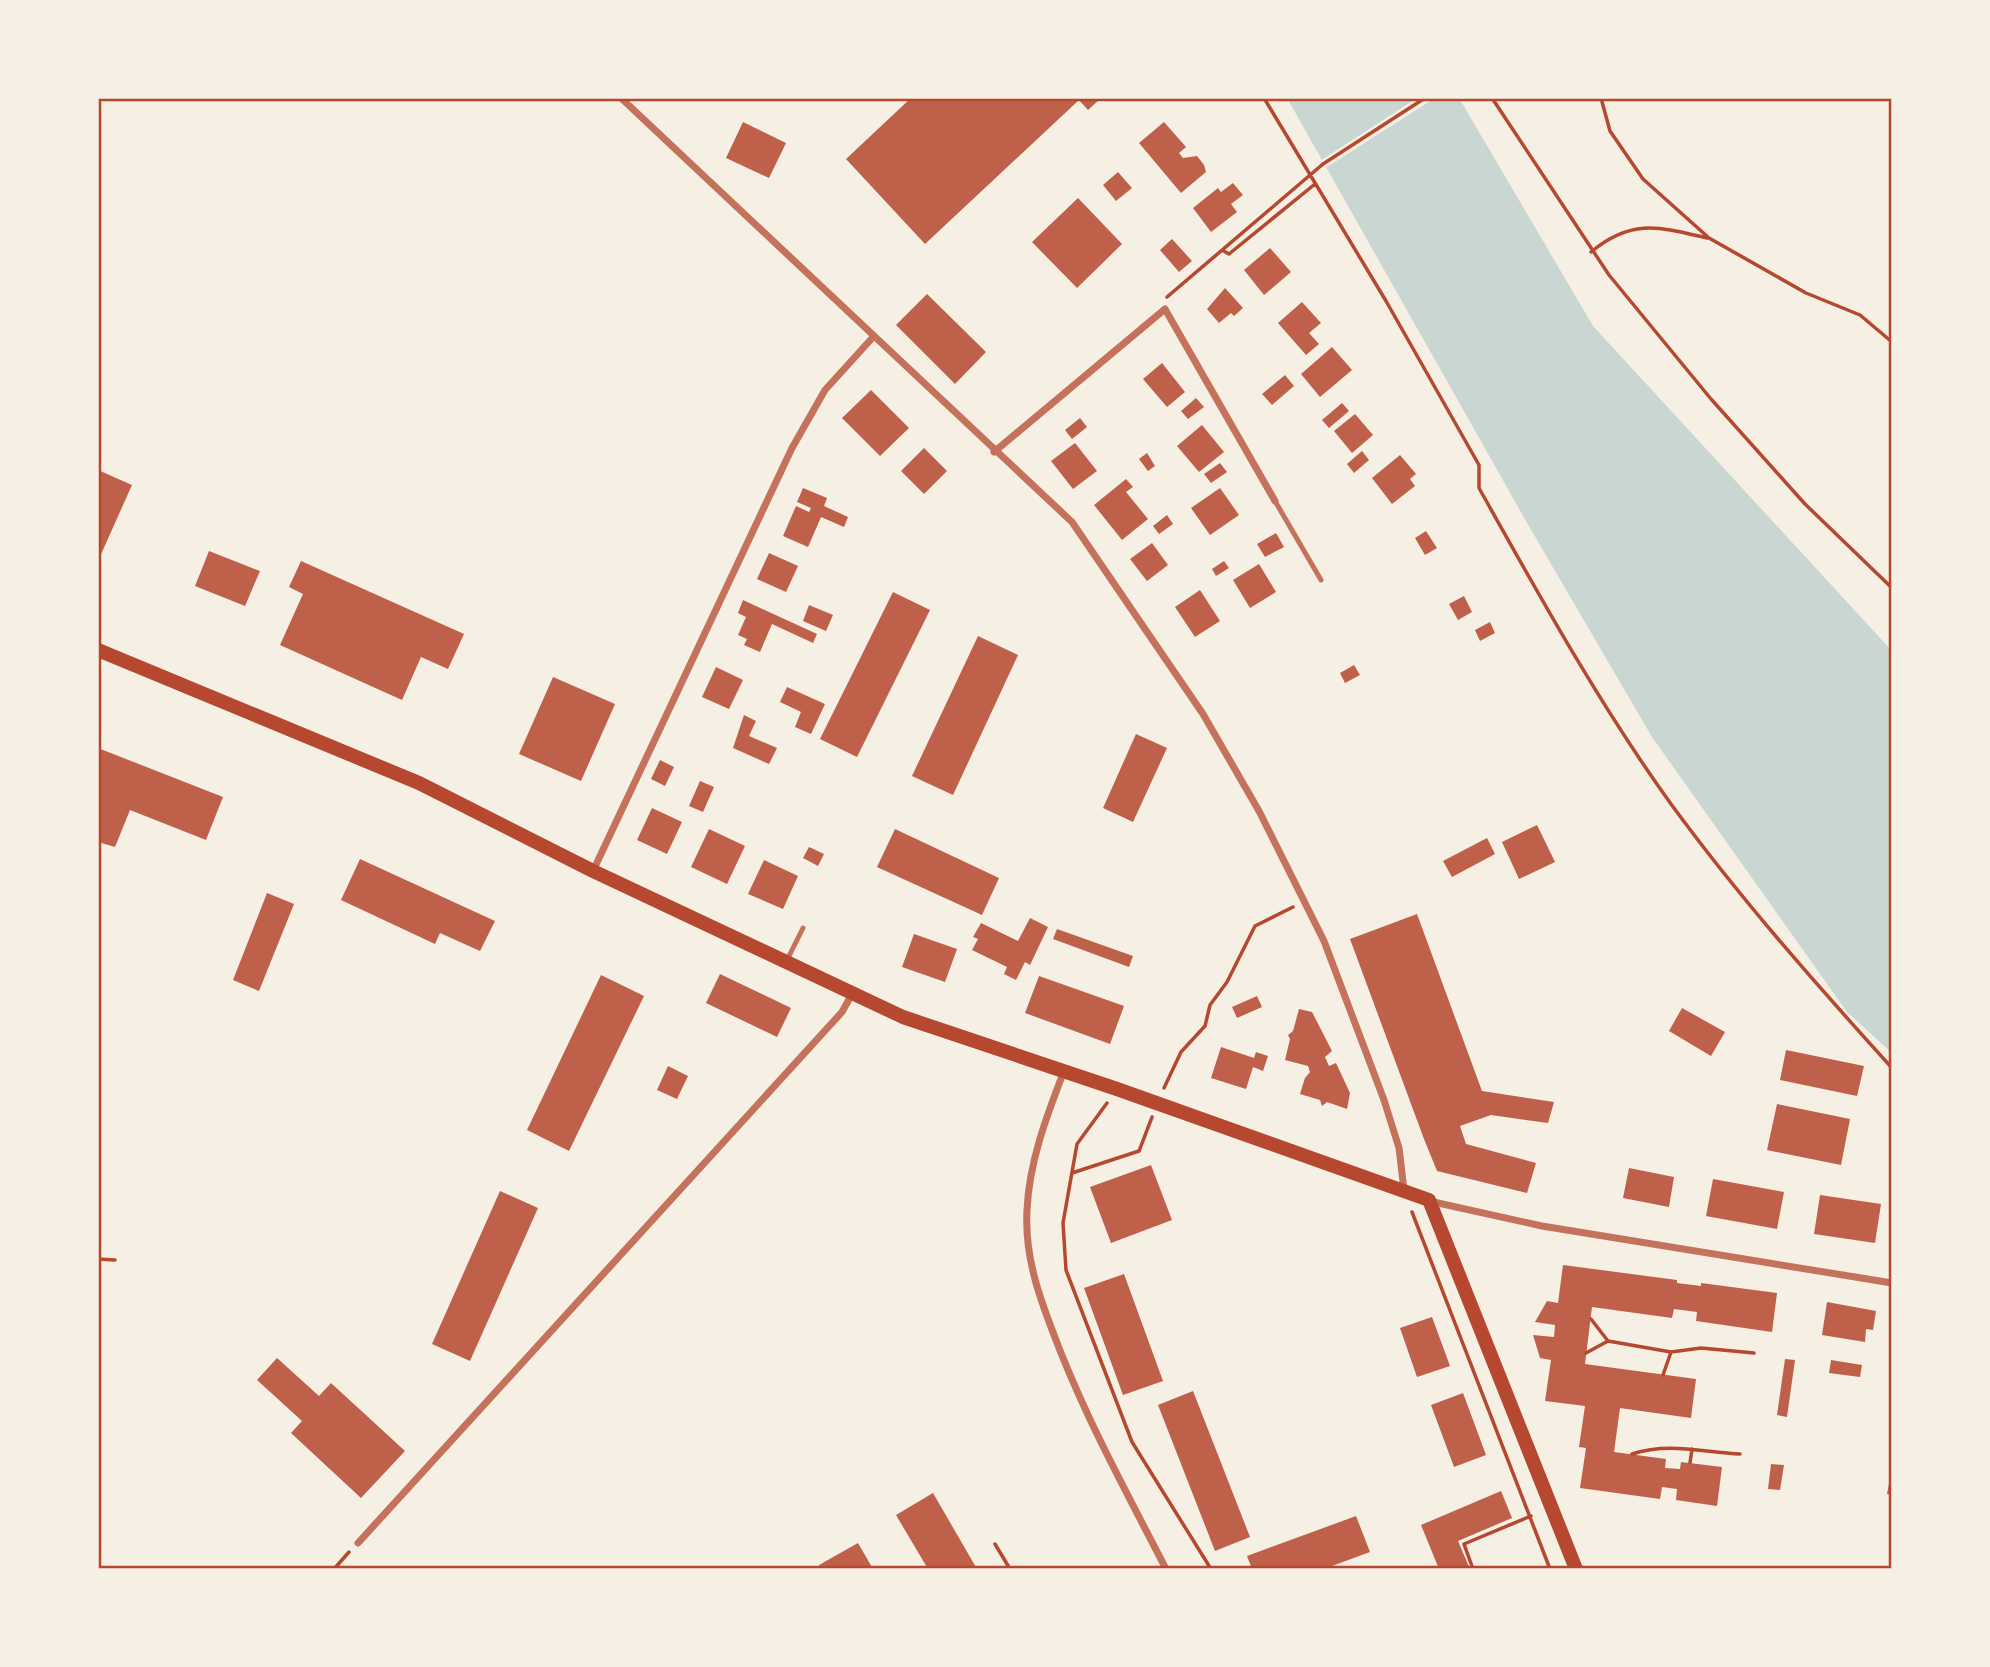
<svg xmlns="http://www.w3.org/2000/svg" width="1990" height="1667" font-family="'PT Sans',sans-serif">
<rect width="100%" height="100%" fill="#f6efe4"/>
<path fill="#c9d6d2" d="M 1287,98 L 1459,98 L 1593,326 L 1892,651 L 1892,1053 L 1847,1012 L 1652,737 L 1530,528 Z"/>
<path fill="#f6efe4" d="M 1417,98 L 1435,98 L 1324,169 L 1320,161 Z"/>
<path fill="#bf614a" d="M 911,98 L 1101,98 L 1088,110 L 1079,100 L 925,244 L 846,159 Z
M 743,122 L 786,143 L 769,178 L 726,158 Z
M 1164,122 L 1186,147 L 1179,153 L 1183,158 L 1197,156 L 1204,165 L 1206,172 L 1181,193 L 1139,143 Z
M 1118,172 L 1132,188 L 1116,201 L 1103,185 Z
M 1233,183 L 1243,195 L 1231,204 L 1237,212 L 1211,232 L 1193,208 L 1218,188 L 1221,192 Z
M 1078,198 L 1122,244 L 1077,288 L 1032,242 Z
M 1172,239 L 1192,261 L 1179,272 L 1160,250 Z
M 1270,248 L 1291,272 L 1264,295 L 1244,270 Z
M 1225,288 L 1243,308 L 1234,316 L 1231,313 L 1219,323 L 1207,309 Z
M 927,294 L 986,352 L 955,384 L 896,325 Z
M 1302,302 L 1321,323 L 1309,333 L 1319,344 L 1306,355 L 1278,323 Z
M 1332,347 L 1352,370 L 1320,397 L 1301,374 Z
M 1162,363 L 1185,392 L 1167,407 L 1143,379 Z
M 1285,375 L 1294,386 L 1272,405 L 1262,394 Z
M 871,390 L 909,428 L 880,456 L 842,418 Z
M 1196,398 L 1204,407 L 1188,419 L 1181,411 Z
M 1342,403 L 1349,411 L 1329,428 L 1322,420 Z
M 1355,414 L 1373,435 L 1352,453 L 1334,431 Z
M 1080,418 L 1087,427 L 1072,439 L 1065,430 Z
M 1202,425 L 1224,452 L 1199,472 L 1177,446 Z
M 1075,443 L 1097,471 L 1073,489 L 1051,461 Z
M 924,448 L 947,471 L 924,494 L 901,471 Z
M 1362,451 L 1369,460 L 1354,473 L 1347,464 Z
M 1147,453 L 1155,466 L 1148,471 L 1139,459 Z
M 1400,455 L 1416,474 L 1410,479 L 1415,486 L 1392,504 L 1372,478 Z
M 1220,463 L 1227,472 L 1211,483 L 1204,474 Z
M 98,470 L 132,485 L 98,561 Z
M 1126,479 L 1133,487 L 1126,492 L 1148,519 L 1122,540 L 1094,505 Z
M 803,488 L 827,498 L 824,506 L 848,517 L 844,527 L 821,517 L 808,547 L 783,536 L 796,506 L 809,512 L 811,508 L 797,502 Z
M 1220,488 L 1239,515 L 1210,535 L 1191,508 Z
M 1167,515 L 1173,524 L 1159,534 L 1153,526 Z
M 1426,531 L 1437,548 L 1425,555 L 1415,538 Z
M 1276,533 L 1284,547 L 1265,557 L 1257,544 Z
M 1152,543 L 1168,565 L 1147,581 L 1130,559 Z
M 209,551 L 260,571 L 245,606 L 195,586 Z
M 769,553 L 798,566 L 786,592 L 757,579 Z
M 301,561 L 464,634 L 448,669 L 421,657 L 402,700 L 280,645 L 303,594 L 289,587 Z
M 1224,561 L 1229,568 L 1216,576 L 1212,569 Z
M 1259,564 L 1276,592 L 1250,608 L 1233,580 Z
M 1200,590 L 1220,621 L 1195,637 L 1175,607 Z
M 893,592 L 930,610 L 857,757 L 820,739 Z
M 1464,596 L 1472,612 L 1458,620 L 1449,604 Z
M 743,600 L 817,634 L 813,643 L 772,624 L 760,652 L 744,645 L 747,639 L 738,635 L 746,617 L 738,613 Z
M 809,605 L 833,615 L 826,631 L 803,621 Z
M 1490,622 L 1495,633 L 1480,641 L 1475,630 Z
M 978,636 L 1018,655 L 953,795 L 912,776 Z
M 1354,665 L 1360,675 L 1345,683 L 1340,673 Z
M 716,667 L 743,680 L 729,709 L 702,697 Z
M 553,677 L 615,704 L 581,781 L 519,754 Z
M 787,687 L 825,704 L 811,734 L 795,727 L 801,712 L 780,702 Z
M 744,715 L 756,721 L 749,736 L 777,748 L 769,764 L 733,748 Z
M 1136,734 L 1167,748 L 1133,822 L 1103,808 Z
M 98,748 L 223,797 L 206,840 L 130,810 L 115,847 L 98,842 Z
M 660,760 L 674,767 L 665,786 L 651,779 Z
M 700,781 L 714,787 L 703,812 L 689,806 Z
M 652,808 L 682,822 L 667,854 L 637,840 Z
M 1537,825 L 1555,862 L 1519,879 L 1502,842 Z
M 709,829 L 745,846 L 727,884 L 691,867 Z
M 895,829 L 999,878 L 982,915 L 877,867 Z
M 1487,838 L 1495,854 L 1452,877 L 1443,861 Z
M 809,847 L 824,854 L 818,866 L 803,858 Z
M 360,859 L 495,921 L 480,951 L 440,933 L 435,944 L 341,900 Z
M 764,860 L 798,876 L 783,909 L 748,894 Z
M 267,893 L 294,904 L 259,991 L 233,980 Z
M 1417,914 L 1482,1091 L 1554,1102 L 1548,1123 L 1491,1115 L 1460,1126 L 1466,1144 L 1536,1163 L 1527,1193 L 1437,1171 L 1424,1139 L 1350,939 Z
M 1030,918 L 1048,927 L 1030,965 L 1025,962 L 1016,980 L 1004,974 L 1007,967 L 972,950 L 978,939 L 973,937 L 981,923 L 1018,941 Z
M 1057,929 L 1133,956 L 1129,967 L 1053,939 Z
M 914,934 L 957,949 L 945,982 L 902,967 Z
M 720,974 L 791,1008 L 777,1037 L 706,1003 Z
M 601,975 L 644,996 L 569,1151 L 527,1130 Z
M 1039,976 L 1124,1006 L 1110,1044 L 1025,1013 Z
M 1257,996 L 1262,1007 L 1237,1018 L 1232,1007 Z
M 1682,1008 L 1725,1032 L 1711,1056 L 1669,1031 Z
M 1299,1009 L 1312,1012 L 1332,1051 L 1325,1057 L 1329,1066 L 1336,1063 L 1350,1093 L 1347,1109 L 1327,1102 L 1322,1106 L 1320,1100 L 1300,1094 L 1305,1078 L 1310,1072 L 1308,1066 L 1285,1060 L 1290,1039 L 1288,1035 L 1293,1031 Z
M 1221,1047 L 1254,1058 L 1256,1052 L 1268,1056 L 1263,1071 L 1253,1067 L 1246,1089 L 1211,1078 Z
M 1786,1050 L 1864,1066 L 1857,1096 L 1780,1080 Z
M 668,1066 L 688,1076 L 677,1099 L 657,1090 Z
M 1777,1104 L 1850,1119 L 1841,1165 L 1767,1150 Z
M 1151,1165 L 1172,1220 L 1111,1243 L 1090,1187 Z
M 1629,1168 L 1674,1177 L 1669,1207 L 1623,1198 Z
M 1713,1179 L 1784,1192 L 1777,1229 L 1706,1216 Z
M 500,1191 L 538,1208 L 470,1361 L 432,1344 Z
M 1820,1195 L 1881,1204 L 1875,1243 L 1814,1234 Z
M 1563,1265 L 1677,1280 L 1677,1283 L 1701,1286 L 1701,1283 L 1777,1293 L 1772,1332 L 1696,1321 L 1697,1312 L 1674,1309 L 1672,1318 L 1592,1307 L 1585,1364 L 1696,1379 L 1691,1418 L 1620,1408 L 1614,1452 L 1666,1459 L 1665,1468 L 1680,1469 L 1681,1462 L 1722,1467 L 1717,1506 L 1676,1500 L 1677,1489 L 1662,1487 L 1660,1499 L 1580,1488 L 1586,1448 L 1579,1447 L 1585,1406 L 1545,1401 L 1551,1360 L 1540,1358 L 1533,1335 L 1554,1337 L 1555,1325 L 1535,1322 L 1547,1301 L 1558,1303 Z
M 1124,1274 L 1163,1381 L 1123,1395 L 1084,1288 Z
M 1827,1302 L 1876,1311 L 1873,1330 L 1866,1329 L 1865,1342 L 1822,1335 Z
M 1432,1317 L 1450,1366 L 1417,1377 L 1400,1328 Z
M 277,1358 L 319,1396 L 331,1383 L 405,1451 L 361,1498 L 291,1433 L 302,1421 L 257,1380 Z
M 1785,1359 L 1795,1360 L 1787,1417 L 1777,1415 Z
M 1831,1360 L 1862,1365 L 1860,1377 L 1829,1373 Z
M 1193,1391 L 1250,1537 L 1215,1551 L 1158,1405 Z
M 1463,1393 L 1486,1455 L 1454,1467 L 1431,1405 Z
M 1771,1464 L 1784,1465 L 1780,1490 L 1768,1489 Z
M 1891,1473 L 1892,1473 L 1892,1495 L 1887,1494 Z
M 1501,1491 L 1512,1518 L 1458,1541 L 1470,1569 L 1439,1569 L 1421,1525 Z
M 933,1493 L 977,1569 L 928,1569 L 896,1515 Z
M 1356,1516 L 1370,1552 L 1324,1569 L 1252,1569 L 1247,1556 Z
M 858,1543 L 873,1569 L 821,1569 L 819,1565 Z"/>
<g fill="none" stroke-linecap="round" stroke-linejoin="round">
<path stroke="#b5482f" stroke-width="3.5" d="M 1264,98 L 1386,301 L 1479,465 L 1479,488 C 1539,595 1599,704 1671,804 C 1739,897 1815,983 1892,1068
M 1492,98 L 1609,275 L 1711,399 L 1805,504 L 1892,588
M 1529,98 L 1549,98
M 1601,98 L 1610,131 L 1643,179 L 1709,238 L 1806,293 L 1860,315 L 1892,342
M 1222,250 L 1229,254 L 1315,184
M 1591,252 C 1632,218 1660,227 1707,238
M 1167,297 L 1323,164 L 1425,98
M 1164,1088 L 1181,1052 L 1205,1026 L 1210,1005 L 1227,982 L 1255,926 L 1293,907
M 1107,1103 L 1077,1144 L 1063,1223 L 1066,1270 L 1132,1442 L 1211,1569
M 1072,1173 L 1139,1151 L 1152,1117
M 1412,1212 L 1550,1569
M 98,1259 L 115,1260
M 1608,1341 L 1671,1352 L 1701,1348 L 1754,1353
M 1586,1353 L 1608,1341 L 1591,1319
M 1663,1375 L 1671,1352
M 1632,1454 C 1668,1442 1702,1452 1740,1454
M 1690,1463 L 1692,1449
M 995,1544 L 1010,1569
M 334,1569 L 349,1552
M 1473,1569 L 1464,1544 L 1531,1516"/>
<path stroke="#c5725c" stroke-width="5" d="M 1275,501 L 1321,580
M 787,960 L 803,928"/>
<path stroke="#c5725c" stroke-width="7" d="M 621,98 L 1072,522 L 1203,714 L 1259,811 L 1324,941 L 1384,1100 L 1399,1148 L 1404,1190
M 994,452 L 1165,309 L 1275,501
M 593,871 L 792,448 L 825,390 L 874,336
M 1064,1071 C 1047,1115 1029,1162 1027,1210 C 1024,1261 1043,1307 1061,1353 C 1091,1428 1129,1497 1166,1569
M 1429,1201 L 1542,1226 L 1892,1283
M 358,1543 L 842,1012 L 852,994"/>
<path stroke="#b5482f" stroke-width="14" d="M 98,650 L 419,783 L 593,871 L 903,1017 L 1117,1089 L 1429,1200 L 1576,1569"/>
</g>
<rect width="1990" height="1667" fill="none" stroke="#f6efe4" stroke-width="200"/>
<rect x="100" y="100" width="1790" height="1467" fill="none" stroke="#b5482f" stroke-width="2.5"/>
</svg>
